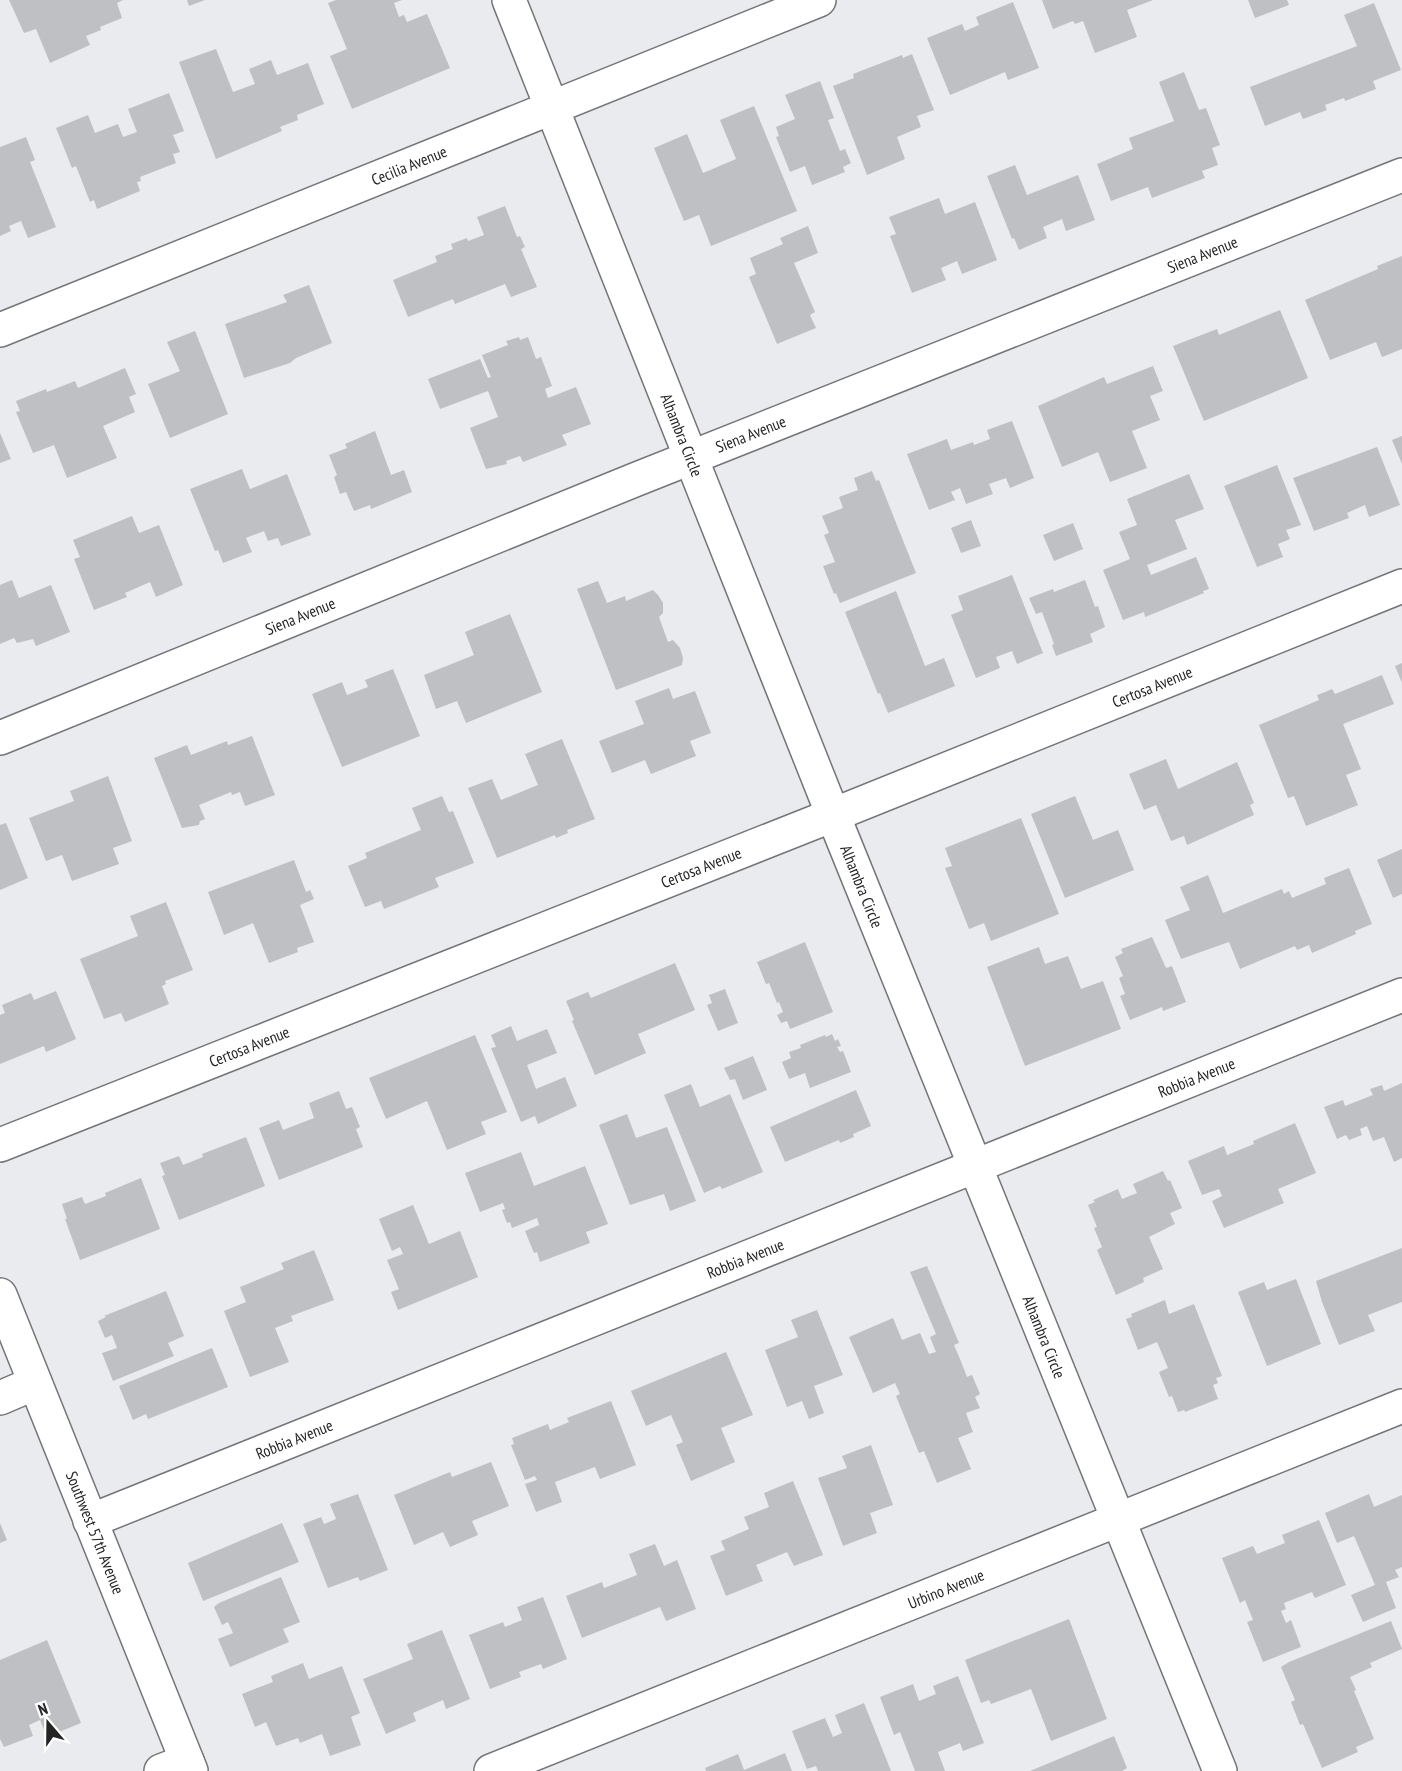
<svg xmlns="http://www.w3.org/2000/svg" width="1402" height="1771" font-family="'PT Sans Narrow',sans-serif">
<rect width="100%" height="100%" fill="#e9ebee"/>
<path fill="#bfc0c3" d="M 9,0 L 123,0 L 117,3 L 122,18 L 100,27 L 101,30 L 86,36 L 90,45 L 50,63 L 36,29 L 24,33 Z
M 187,0 L 205,0 L 189,6 Z
M 336,0 L 402,0 L 394,3 L 399,17 L 404,15 L 407,22 L 427,14 L 450,68 L 352,109 L 330,56 L 347,49 L 328,3 Z
M 1042,0 L 1153,0 L 1127,10 L 1137,37 L 1095,53 L 1083,21 L 1075,24 L 1073,21 L 1053,29 Z
M 1248,0 L 1287,0 L 1289,5 L 1255,18 Z
M 1013,2 L 1039,68 L 1008,80 L 1005,72 L 950,95 L 927,38 L 962,24 L 965,31 L 979,25 L 976,17 Z
M 1374,3 L 1401,70 L 1373,81 L 1376,89 L 1345,101 L 1344,98 L 1325,105 L 1327,110 L 1303,119 L 1300,112 L 1265,126 L 1250,87 L 1357,46 L 1344,15 Z
M 216,49 L 233,92 L 255,84 L 249,69 L 271,60 L 277,75 L 308,63 L 324,104 L 297,115 L 298,120 L 280,127 L 282,131 L 216,159 L 179,62 Z
M 912,54 L 934,110 L 917,116 L 921,127 L 897,137 L 905,159 L 867,175 L 833,86 L 854,78 L 853,74 L 902,55 L 903,58 Z
M 1184,72 L 1199,110 L 1206,108 L 1220,145 L 1212,148 L 1218,165 L 1202,171 L 1205,178 L 1152,198 L 1148,187 L 1111,201 L 1097,164 L 1133,149 L 1129,138 L 1174,121 L 1159,82 Z
M 820,81 L 834,118 L 828,120 L 840,151 L 845,149 L 851,163 L 843,167 L 845,172 L 812,185 L 805,166 L 790,172 L 776,137 L 779,136 L 776,127 L 795,119 L 785,95 Z
M 169,93 L 184,131 L 173,135 L 180,152 L 173,154 L 176,163 L 140,177 L 141,181 L 137,182 L 140,191 L 97,209 L 94,200 L 90,202 L 76,166 L 72,168 L 56,128 L 88,115 L 95,133 L 118,124 L 123,137 L 137,132 L 128,109 Z
M 754,106 L 797,211 L 711,246 L 699,215 L 684,221 L 654,148 L 687,134 L 703,173 L 736,159 L 720,120 Z
M 26,137 L 35,160 L 30,162 L 56,227 L 28,238 L 21,221 L 9,226 L 11,231 L 0,236 L 0,147 Z
M 1015,165 L 1027,195 L 1078,175 L 1095,220 L 1066,231 L 1062,219 L 1043,227 L 1047,238 L 1019,250 L 1014,238 L 1012,239 L 987,176 Z
M 939,198 L 945,214 L 975,202 L 997,260 L 962,274 L 957,261 L 941,268 L 946,280 L 912,293 L 890,236 L 896,234 L 889,217 Z
M 505,206 L 517,237 L 520,236 L 525,247 L 521,249 L 537,287 L 511,297 L 505,284 L 455,304 L 453,299 L 408,317 L 393,280 L 437,262 L 435,256 L 453,249 L 451,244 L 467,238 L 468,241 L 484,235 L 477,217 Z
M 808,226 L 818,253 L 794,263 L 815,312 L 810,315 L 816,328 L 777,344 L 749,277 L 756,274 L 750,258 L 783,244 L 780,238 Z
M 1402,256 L 1402,349 L 1382,357 L 1376,342 L 1330,360 L 1305,300 L 1378,269 L 1377,266 Z
M 309,285 L 332,343 L 296,358 L 290,363 L 244,378 L 225,324 L 287,302 L 283,295 Z
M 1280,310 L 1308,378 L 1204,421 L 1173,346 L 1217,329 L 1219,335 Z
M 195,331 L 228,414 L 170,438 L 148,384 L 180,371 L 167,342 Z
M 519,337 L 520,340 L 528,337 L 536,359 L 541,357 L 552,386 L 545,389 L 548,398 L 576,387 L 591,424 L 562,435 L 567,445 L 523,462 L 520,456 L 506,461 L 507,464 L 486,469 L 470,428 L 498,417 L 488,391 L 440,409 L 428,379 L 480,359 L 488,378 L 491,377 L 482,355 L 508,345 L 506,341 Z
M 1153,366 L 1163,391 L 1150,396 L 1160,420 L 1132,431 L 1147,468 L 1110,482 L 1098,452 L 1062,467 L 1038,406 L 1104,377 L 1107,384 Z
M 125,368 L 136,394 L 129,397 L 135,412 L 103,426 L 117,458 L 67,478 L 54,445 L 33,453 L 16,412 L 20,411 L 16,401 L 46,389 L 47,392 L 75,381 L 78,388 Z
M 1012,421 L 1034,478 L 1010,488 L 1006,478 L 989,484 L 993,494 L 966,504 L 960,488 L 951,492 L 955,500 L 929,510 L 907,454 L 947,439 L 951,450 L 973,442 L 974,445 L 990,439 L 987,430 Z
M 375,431 L 391,475 L 404,470 L 412,492 L 371,509 L 370,505 L 354,511 L 346,492 L 340,494 L 334,477 L 337,475 L 329,455 L 347,448 L 345,444 Z
M 0,433 L 11,459 L 0,463 Z
M 1402,436 L 1402,464 L 1392,440 Z
M 1377,447 L 1400,505 L 1369,517 L 1365,505 L 1347,513 L 1349,518 L 1314,531 L 1293,478 Z
M 1277,465 L 1301,525 L 1286,530 L 1290,539 L 1278,544 L 1283,557 L 1257,567 L 1224,486 Z
M 242,469 L 250,489 L 287,474 L 311,535 L 281,546 L 278,538 L 268,541 L 264,531 L 246,538 L 252,552 L 223,563 L 218,550 L 215,551 L 190,489 Z
M 872,471 L 876,481 L 879,480 L 916,573 L 840,603 L 836,593 L 834,594 L 823,566 L 835,562 L 824,535 L 829,533 L 822,516 L 843,508 L 839,497 L 858,490 L 854,478 Z
M 1189,474 L 1204,509 L 1175,520 L 1187,549 L 1147,565 L 1151,575 L 1196,557 L 1209,589 L 1203,591 L 1204,593 L 1145,617 L 1144,612 L 1123,620 L 1103,570 L 1130,559 L 1119,532 L 1137,525 L 1127,499 Z
M 132,516 L 139,533 L 159,525 L 183,585 L 156,597 L 150,582 L 125,593 L 127,597 L 94,610 L 74,559 L 80,557 L 73,540 Z
M 971,520 L 981,546 L 961,553 L 951,528 Z
M 1073,523 L 1083,549 L 1054,561 L 1043,535 Z
M 1012,575 L 1043,653 L 1017,664 L 1012,651 L 996,657 L 1000,668 L 976,678 L 951,615 L 963,610 L 958,596 Z
M 12,580 L 19,598 L 51,585 L 70,632 L 36,646 L 33,639 L 17,643 L 14,638 L 0,644 L 0,585 Z
M 1085,580 L 1095,607 L 1098,606 L 1105,627 L 1090,634 L 1093,642 L 1056,656 L 1052,645 L 1054,644 L 1042,612 L 1036,614 L 1029,598 L 1053,589 L 1054,592 Z
M 598,581 L 607,603 L 625,596 L 626,601 L 653,590 L 658,595 L 663,603 L 663,613 L 659,617 L 668,642 L 673,640 L 680,648 L 683,658 L 682,665 L 616,690 L 577,589 Z
M 896,591 L 925,666 L 944,658 L 955,686 L 888,713 L 880,693 L 878,694 L 845,612 Z
M 510,614 L 542,692 L 466,723 L 457,701 L 436,709 L 424,675 L 474,655 L 465,632 Z
M 1402,663 L 1402,683 L 1395,666 Z
M 393,669 L 420,736 L 342,767 L 312,694 L 342,682 L 347,695 L 368,687 L 365,680 Z
M 1382,675 L 1394,704 L 1343,724 L 1361,769 L 1346,775 L 1358,805 L 1306,826 L 1294,796 L 1288,798 L 1259,725 L 1319,700 L 1317,695 L 1325,692 L 1332,689 L 1335,694 Z
M 669,688 L 673,699 L 695,691 L 711,733 L 690,741 L 696,756 L 651,774 L 645,760 L 612,773 L 599,741 L 644,724 L 635,701 Z
M 252,736 L 275,795 L 245,806 L 240,792 L 232,795 L 231,792 L 199,805 L 205,819 L 200,821 L 199,825 L 182,828 L 154,758 L 187,745 L 191,755 L 227,741 L 228,745 Z
M 562,739 L 595,819 L 567,830 L 568,833 L 556,838 L 555,835 L 497,858 L 468,788 L 492,779 L 501,800 L 538,785 L 525,754 Z
M 1166,759 L 1178,789 L 1237,762 L 1254,803 L 1250,805 L 1254,815 L 1187,845 L 1184,836 L 1171,841 L 1156,805 L 1144,810 L 1129,774 Z
M 108,776 L 132,841 L 113,848 L 119,864 L 72,881 L 62,855 L 46,861 L 29,818 L 74,801 L 70,791 Z
M 442,796 L 449,812 L 453,811 L 474,863 L 435,878 L 439,887 L 384,909 L 381,901 L 365,907 L 348,866 L 367,858 L 365,853 L 421,830 L 412,808 Z
M 1075,796 L 1093,840 L 1118,830 L 1134,870 L 1065,898 L 1031,814 Z
M 1021,818 L 1059,914 L 991,941 L 984,923 L 969,929 L 945,868 L 952,866 L 945,848 Z
M 6,823 L 28,878 L 0,890 L 0,825 Z
M 1402,849 L 1402,894 L 1393,898 L 1377,860 Z
M 294,860 L 306,892 L 310,890 L 314,899 L 300,905 L 314,942 L 297,948 L 298,952 L 269,963 L 253,923 L 224,935 L 208,892 Z
M 1349,868 L 1372,924 L 1355,931 L 1356,934 L 1312,953 L 1309,945 L 1297,950 L 1295,946 L 1240,969 L 1229,942 L 1181,959 L 1165,920 L 1190,910 L 1180,887 L 1208,875 L 1223,913 L 1282,889 L 1284,894 L 1289,891 L 1292,898 L 1326,884 L 1324,878 Z
M 166,902 L 193,970 L 165,981 L 166,984 L 162,986 L 169,1004 L 125,1022 L 121,1013 L 104,1019 L 80,959 L 138,936 L 130,916 Z
M 1152,937 L 1166,968 L 1172,966 L 1186,1002 L 1163,1011 L 1162,1007 L 1130,1020 L 1120,996 L 1125,994 L 1119,978 L 1123,976 L 1115,957 L 1123,953 L 1121,949 Z
M 805,942 L 833,1012 L 790,1029 L 787,1021 L 781,1023 L 777,1015 L 783,1012 L 779,1002 L 777,1003 L 769,983 L 766,984 L 757,962 Z
M 1039,947 L 1045,964 L 1068,956 L 1081,989 L 1103,981 L 1121,1029 L 1025,1066 L 987,967 Z
M 675,963 L 695,1010 L 638,1034 L 646,1053 L 595,1075 L 572,1021 L 574,1020 L 566,1001 L 588,992 L 591,998 Z
M 725,989 L 738,1023 L 718,1031 L 707,1005 L 712,1003 L 709,995 Z
M 56,991 L 76,1039 L 46,1052 L 44,1046 L 0,1064 L 0,1015 L 5,1013 L 2,1005 L 31,993 L 34,1000 Z
M 511,1026 L 517,1041 L 547,1029 L 557,1053 L 527,1065 L 536,1089 L 565,1077 L 577,1106 L 538,1124 L 535,1116 L 521,1122 L 491,1048 L 496,1047 L 491,1035 Z
M 832,1034 L 835,1041 L 838,1039 L 841,1046 L 837,1047 L 840,1052 L 843,1051 L 851,1072 L 810,1088 L 805,1073 L 789,1079 L 782,1062 L 791,1058 L 789,1052 L 801,1048 L 800,1045 L 825,1035 L 826,1037 Z
M 475,1035 L 507,1112 L 481,1122 L 486,1134 L 447,1150 L 427,1101 L 386,1119 L 369,1078 Z
M 753,1056 L 767,1090 L 743,1100 L 735,1079 L 730,1080 L 724,1068 Z
M 1402,1083 L 1402,1158 L 1394,1162 L 1384,1137 L 1373,1141 L 1367,1126 L 1360,1129 L 1362,1135 L 1349,1140 L 1346,1135 L 1337,1139 L 1324,1107 L 1343,1100 L 1345,1106 L 1373,1095 L 1370,1089 L 1382,1085 L 1384,1091 Z
M 691,1084 L 700,1107 L 730,1094 L 763,1172 L 722,1189 L 720,1186 L 704,1193 L 664,1095 Z
M 856,1090 L 871,1126 L 853,1134 L 854,1137 L 840,1143 L 839,1140 L 785,1162 L 770,1127 Z
M 339,1091 L 346,1109 L 352,1107 L 360,1127 L 356,1129 L 363,1147 L 279,1180 L 259,1128 L 279,1120 L 283,1130 L 314,1118 L 309,1103 Z
M 627,1114 L 636,1138 L 667,1127 L 696,1201 L 670,1211 L 664,1194 L 630,1205 L 599,1125 Z
M 1295,1123 L 1316,1173 L 1278,1189 L 1284,1203 L 1224,1228 L 1212,1201 L 1222,1196 L 1219,1189 L 1202,1195 L 1188,1161 L 1224,1146 L 1227,1155 L 1254,1144 L 1253,1141 Z
M 246,1137 L 265,1186 L 179,1220 L 162,1176 L 165,1175 L 160,1163 L 179,1156 L 183,1165 L 203,1157 L 202,1154 Z
M 521,1152 L 534,1186 L 585,1166 L 608,1224 L 586,1232 L 590,1243 L 540,1262 L 537,1252 L 534,1253 L 525,1231 L 539,1225 L 537,1218 L 512,1228 L 510,1222 L 507,1223 L 502,1210 L 505,1209 L 503,1203 L 480,1212 L 465,1173 Z
M 1163,1171 L 1168,1181 L 1170,1180 L 1182,1208 L 1170,1213 L 1175,1224 L 1149,1237 L 1163,1269 L 1143,1278 L 1144,1282 L 1116,1295 L 1097,1250 L 1102,1247 L 1094,1228 L 1097,1227 L 1088,1205 L 1095,1202 L 1093,1200 L 1118,1189 L 1122,1199 L 1137,1193 L 1133,1184 Z
M 141,1178 L 160,1229 L 80,1260 L 65,1219 L 67,1219 L 62,1204 L 82,1197 L 85,1204 L 106,1196 L 105,1193 Z
M 413,1205 L 429,1244 L 460,1231 L 478,1277 L 398,1310 L 391,1292 L 399,1289 L 387,1260 L 403,1254 L 400,1247 L 392,1251 L 379,1219 Z
M 1402,1248 L 1402,1302 L 1368,1315 L 1375,1331 L 1339,1345 L 1322,1302 L 1316,1281 Z
M 314,1250 L 334,1300 L 291,1316 L 293,1321 L 275,1328 L 289,1362 L 250,1377 L 224,1311 L 246,1302 L 240,1287 L 284,1269 L 281,1263 Z
M 927,1266 L 959,1343 L 954,1345 L 960,1359 L 967,1377 L 972,1375 L 980,1394 L 975,1397 L 980,1408 L 966,1413 L 973,1432 L 958,1438 L 971,1469 L 937,1483 L 924,1451 L 919,1453 L 896,1396 L 900,1394 L 895,1383 L 873,1393 L 849,1337 L 893,1318 L 902,1340 L 920,1333 L 929,1354 L 936,1352 L 930,1337 L 936,1334 L 910,1272 Z
M 1296,1279 L 1321,1344 L 1267,1366 L 1238,1292 L 1264,1282 L 1267,1290 Z
M 166,1291 L 184,1336 L 168,1343 L 174,1356 L 113,1381 L 102,1353 L 117,1348 L 112,1335 L 105,1338 L 98,1321 L 106,1317 L 104,1316 Z
M 1165,1300 L 1169,1314 L 1194,1304 L 1222,1376 L 1216,1378 L 1218,1383 L 1213,1385 L 1218,1399 L 1185,1412 L 1184,1410 L 1178,1412 L 1172,1396 L 1169,1397 L 1159,1372 L 1168,1368 L 1157,1342 L 1138,1350 L 1126,1319 L 1132,1317 L 1131,1314 Z
M 817,1310 L 843,1375 L 814,1386 L 824,1413 L 809,1419 L 802,1401 L 787,1407 L 765,1350 L 798,1337 L 791,1320 Z
M 212,1348 L 228,1387 L 148,1419 L 146,1414 L 133,1420 L 119,1386 Z
M 726,1352 L 753,1415 L 721,1428 L 735,1462 L 691,1481 L 676,1445 L 683,1442 L 671,1415 L 646,1426 L 631,1391 Z
M 611,1401 L 636,1465 L 600,1479 L 595,1467 L 555,1482 L 562,1502 L 536,1512 L 525,1484 L 537,1480 L 535,1476 L 525,1480 L 511,1445 L 514,1444 L 512,1438 L 548,1424 L 550,1430 L 569,1422 L 567,1418 Z
M 871,1445 L 893,1505 L 870,1513 L 877,1533 L 843,1546 L 818,1478 L 847,1468 L 842,1456 Z
M 491,1462 L 509,1506 L 472,1521 L 478,1535 L 450,1547 L 443,1532 L 414,1545 L 394,1495 L 450,1472 L 452,1477 Z
M 793,1481 L 823,1555 L 794,1566 L 787,1552 L 756,1565 L 763,1581 L 726,1596 L 710,1556 L 725,1550 L 721,1541 L 749,1529 L 744,1517 L 769,1507 L 764,1493 Z
M 358,1494 L 388,1570 L 360,1581 L 358,1577 L 328,1588 L 303,1524 L 321,1517 L 324,1524 L 336,1519 L 330,1504 Z
M 1369,1494 L 1374,1507 L 1402,1495 L 1402,1567 L 1395,1570 L 1399,1577 L 1386,1582 L 1396,1608 L 1363,1622 L 1351,1595 L 1375,1585 L 1354,1536 L 1337,1543 L 1325,1513 Z
M 1319,1520 L 1346,1585 L 1315,1598 L 1312,1592 L 1284,1603 L 1286,1609 L 1281,1611 L 1286,1623 L 1291,1620 L 1301,1647 L 1263,1662 L 1247,1622 L 1253,1620 L 1245,1600 L 1240,1603 L 1222,1558 L 1253,1546 L 1257,1554 L 1285,1543 L 1282,1535 Z
M 0,1523 L 7,1540 L 0,1543 Z
M 282,1523 L 299,1562 L 203,1601 L 188,1563 Z
M 655,1544 L 664,1566 L 677,1560 L 696,1609 L 666,1621 L 660,1607 L 582,1638 L 566,1596 L 602,1582 L 604,1588 L 637,1575 L 629,1554 Z
M 281,1577 L 300,1622 L 283,1629 L 289,1642 L 230,1667 L 218,1639 L 233,1633 L 228,1622 L 222,1625 L 214,1607 L 219,1603 Z
M 543,1597 L 567,1659 L 543,1669 L 541,1664 L 519,1672 L 521,1677 L 490,1689 L 469,1635 L 503,1622 L 505,1627 L 522,1620 L 517,1607 Z
M 1069,1619 L 1107,1719 L 1051,1741 L 1031,1689 L 991,1704 L 989,1700 L 981,1703 L 965,1660 Z
M 1391,1621 L 1402,1649 L 1370,1663 L 1372,1667 L 1350,1677 L 1356,1690 L 1354,1691 L 1374,1739 L 1356,1747 L 1358,1752 L 1322,1768 L 1303,1724 L 1300,1725 L 1291,1702 L 1295,1700 L 1281,1667 L 1289,1662 Z
M 442,1630 L 470,1699 L 446,1709 L 443,1700 L 413,1713 L 416,1721 L 386,1734 L 363,1679 L 413,1659 L 407,1644 Z
M 47,1640 L 81,1723 L 47,1737 L 40,1720 L 29,1725 L 33,1736 L 4,1747 L 0,1739 L 0,1660 Z
M 303,1663 L 309,1679 L 342,1666 L 360,1713 L 351,1717 L 361,1745 L 330,1756 L 322,1734 L 300,1743 L 298,1738 L 276,1746 L 266,1722 L 255,1727 L 242,1694 L 273,1682 L 271,1676 Z
M 958,1676 L 984,1743 L 963,1751 L 960,1743 L 938,1752 L 945,1771 L 915,1771 L 900,1732 L 894,1735 L 880,1697 L 913,1684 L 919,1701 L 936,1694 L 933,1686 Z
M 864,1703 L 891,1771 L 818,1771 L 816,1766 L 807,1769 L 792,1731 L 825,1718 L 833,1737 L 842,1733 L 835,1715 Z
M 1114,1736 L 1127,1768 L 1122,1771 L 1030,1771 Z
M 785,1753 L 792,1771 L 706,1771 L 705,1768 L 738,1754 L 744,1770 Z"/>
<g fill="none" stroke-linecap="round" stroke-linejoin="round">
<g stroke="#747578" stroke-width="36">
<g id="street">
<path id="s1" d="M 0,330 L 819,0"/>
<path id="s2" d="M 0,738 L 637,479 L 1402,175"/>
<path id="s3" d="M 0,1145 L 833,815 L 1402,586"/>
<path d="M 0,1398 L 35,1383"/>
<path id="s4" d="M 90,1521 L 1402,995"/>
<path d="M 161,1771 L 187,1761"/>
<path id="s5" d="M 491,1771 L 1402,1406"/>
</g>
</g>
<g stroke="#747578" stroke-width="36">
<g id="secondary">
<path id="s6" d="M 509,0 L 833,815 L 1220,1771"/>
<path id="s7" d="M 0,1295 L 191,1771"/>
</g>
</g>
<use href="#street" stroke="#fff" stroke-width="33"/>
<use href="#secondary" stroke="#fff" stroke-width="33"/>
</g>
<g text-anchor="middle" dominant-baseline="central" stroke-width="6" stroke-linejoin="round" paint-order="stroke">
<g font-size="16" fill="#242425" stroke="#fff">
<text stroke="none"><textPath href="#s1" startOffset="441">Cecilia Avenue</textPath></text>
<text stroke="none"><textPath href="#s2" startOffset="1296">Siena Avenue</textPath></text>
<text stroke="none"><textPath href="#s6" startOffset="468">Alhambra Circle</textPath></text>
<text stroke="none"><textPath href="#s2" startOffset="810">Siena Avenue</textPath></text>
<text stroke="none"><textPath href="#s2" startOffset="324">Siena Avenue</textPath></text>
<text stroke="none"><textPath href="#s3" startOffset="1240">Certosa Avenue</textPath></text>
<text stroke="none"><textPath href="#s3" startOffset="754">Certosa Avenue</textPath></text>
<text stroke="none"><textPath href="#s6" startOffset="954">Alhambra Circle</textPath></text>
<text stroke="none"><textPath href="#s3" startOffset="268">Certosa Avenue</textPath></text>
<text stroke="none"><textPath href="#s4" startOffset="1192">Robbia Avenue</textPath></text>
<text stroke="none"><textPath href="#s4" startOffset="706">Robbia Avenue</textPath></text>
<text stroke="none"><textPath href="#s6" startOffset="1440">Alhambra Circle</textPath></text>
<text stroke="none"><textPath href="#s4" startOffset="220">Robbia Avenue</textPath></text>
<text stroke="none"><textPath href="#s7" startOffset="256">Southwest 57th Avenue</textPath></text>
<text stroke="none"><textPath href="#s5" startOffset="490">Urbino Avenue</textPath></text>
</g>
</g>
<g transform="translate(48 1723) rotate(340)" stroke="#ffffff" stroke-width="4.5" paint-order="stroke">
<path d="M0-4.5L10 22L0 15L-10 22Z" fill="#242425"/>
<text y="-9" font-size="16" font-weight="bold" text-anchor="middle" fill="#242425">N</text>
</g>
</svg>
